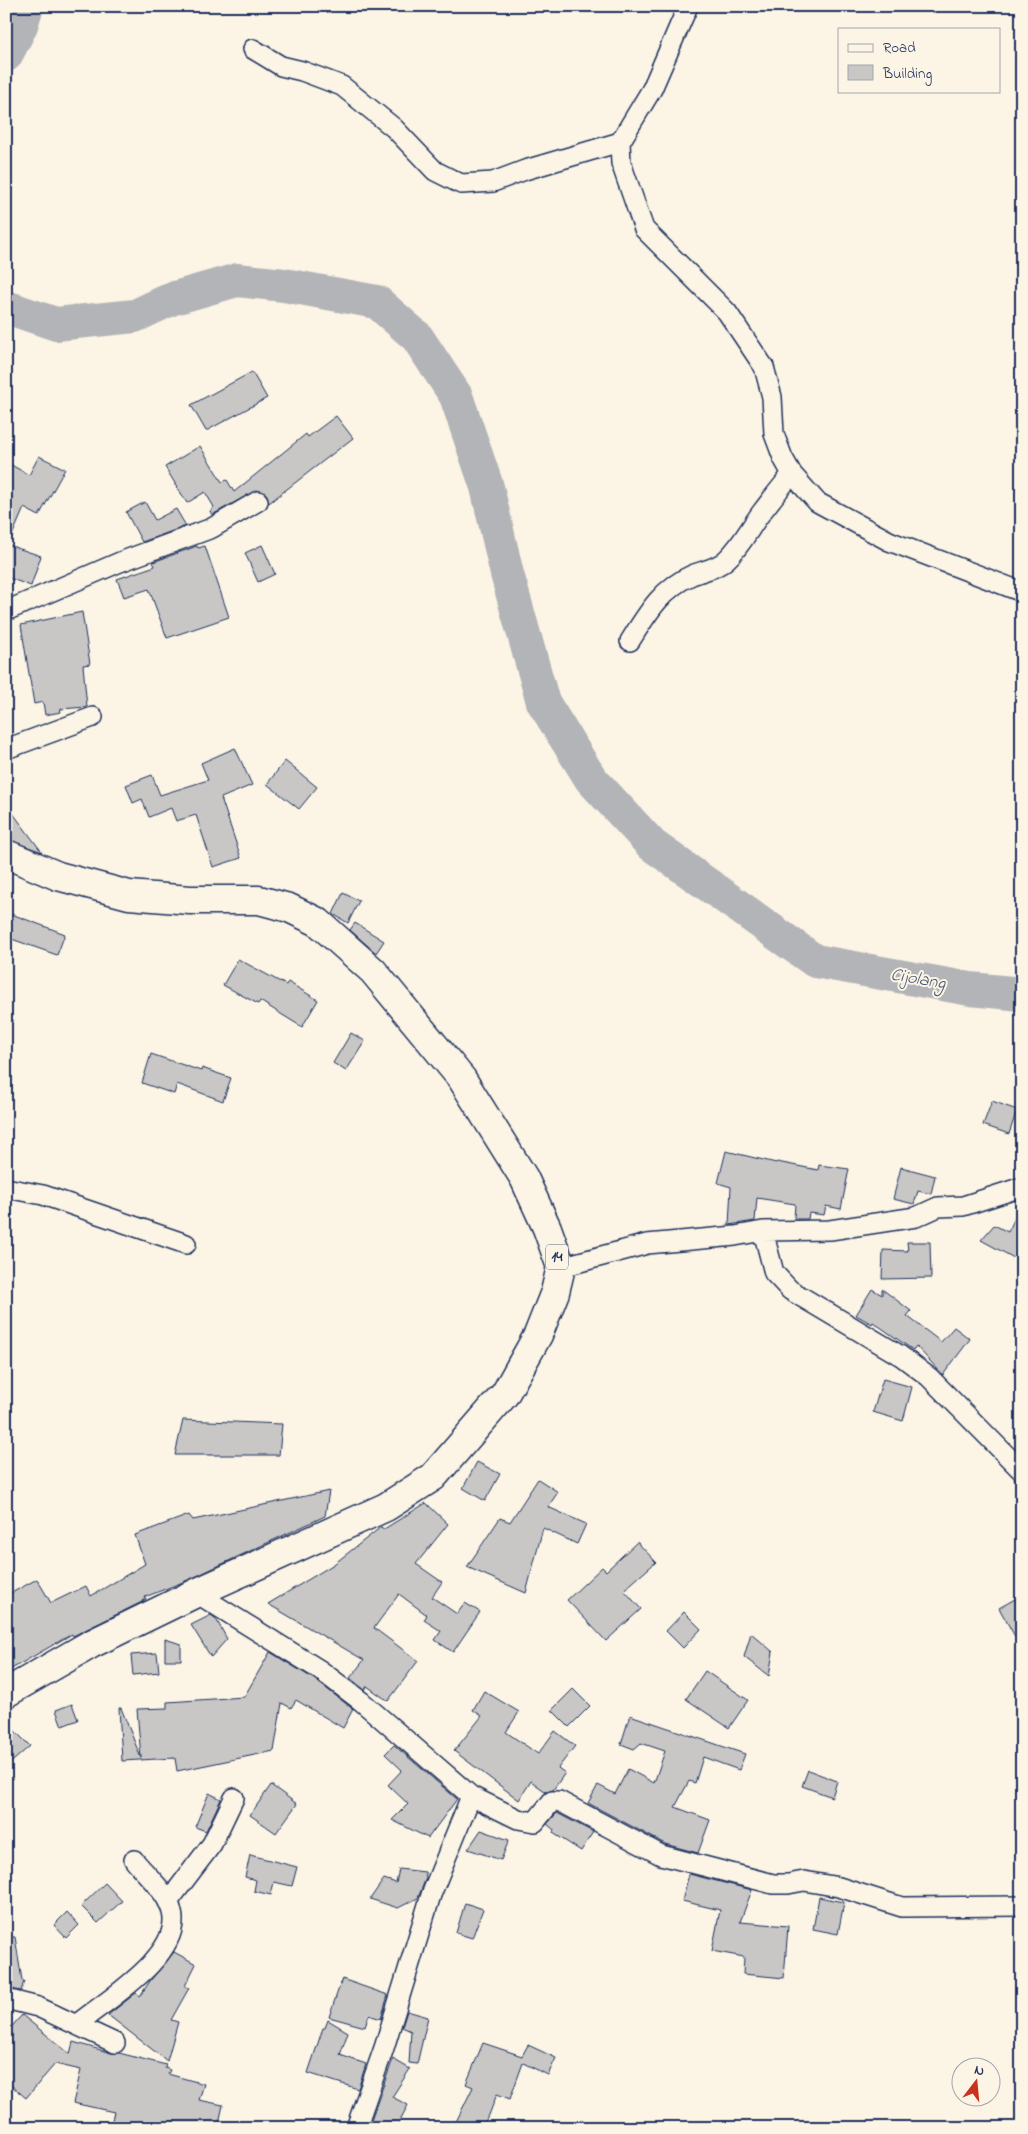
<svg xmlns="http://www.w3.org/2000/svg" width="1028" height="2134" font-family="'Indie Flower',sans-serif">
<rect width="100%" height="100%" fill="#fcf5e5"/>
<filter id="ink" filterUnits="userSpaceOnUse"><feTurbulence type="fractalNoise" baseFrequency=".02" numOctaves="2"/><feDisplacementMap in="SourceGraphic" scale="10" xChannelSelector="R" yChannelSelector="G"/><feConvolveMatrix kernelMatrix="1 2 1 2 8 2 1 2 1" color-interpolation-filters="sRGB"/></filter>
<g filter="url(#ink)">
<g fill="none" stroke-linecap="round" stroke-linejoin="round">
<path stroke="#b2b4b8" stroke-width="34" d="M 6,55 L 20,28 L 27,6
M 6,307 L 56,324 L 135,316 L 171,299 L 237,280 L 284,285 L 377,302 L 417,337 L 456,396 L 487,487 L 507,574 L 543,702 L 591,779 L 652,845 L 815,961 L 970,989 L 1022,994"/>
</g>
<path fill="#c8c7c6" stroke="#1b2f5e" d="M 252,372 L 267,398 L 206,431 L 191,405 Z
M 336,416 L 353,438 L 269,503 L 267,495 L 257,490 L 212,515 L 210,511 L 214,507 L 205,492 L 187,503 L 165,467 L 200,446 L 222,482 L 227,480 L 234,492 L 306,434 L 308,437 Z
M 39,456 L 65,469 L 39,516 L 24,508 L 8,545 L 41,556 L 31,586 L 6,577 L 6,462 L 29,475 Z
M 145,502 L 155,520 L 176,509 L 186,526 L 142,542 L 126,512 Z
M 262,545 L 275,574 L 258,582 L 245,553 Z
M 197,546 L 198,548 L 205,546 L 229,617 L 167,638 L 149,589 L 124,597 L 117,579 L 155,566 L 153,562 Z
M 82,612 L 90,664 L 83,665 L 87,707 L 60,709 L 61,712 L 45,715 L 43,702 L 34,704 L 21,625 Z
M 235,748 L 252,785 L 221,798 L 241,858 L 213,867 L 196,815 L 176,821 L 171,808 L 149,817 L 142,799 L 133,803 L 126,785 L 152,775 L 160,795 L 208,780 L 201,763 Z
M 285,761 L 317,787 L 299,809 L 267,784 Z
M 6,804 L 42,852 L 6,839 Z
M 343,893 L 359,901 L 348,923 L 333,914 Z
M 6,912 L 65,934 L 57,955 L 6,937 Z
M 355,923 L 384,941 L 376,953 L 350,930 Z
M 238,959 L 286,985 L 288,982 L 318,1000 L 302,1027 L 260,1001 L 258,1004 L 223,985 Z
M 351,1033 L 365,1041 L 346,1071 L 333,1063 Z
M 151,1054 L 201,1071 L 202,1068 L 231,1078 L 223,1101 L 177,1084 L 174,1094 L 142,1083 Z
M 992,1101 L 1017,1110 L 1009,1134 L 983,1125 Z
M 726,1151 L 776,1163 L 777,1162 L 818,1170 L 819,1165 L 849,1169 L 841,1209 L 826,1206 L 824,1215 L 809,1213 L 808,1219 L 794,1219 L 795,1204 L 757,1198 L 755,1221 L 729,1225 L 731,1187 L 718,1183 Z
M 901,1167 L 935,1176 L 931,1194 L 918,1191 L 914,1204 L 893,1199 Z
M 1022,1204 L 1022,1247 L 1014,1258 L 981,1240 L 994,1225 L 1008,1232 Z
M 907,1242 L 930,1242 L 931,1278 L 882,1279 L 883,1250 L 908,1251 Z
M 872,1289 L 882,1295 L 882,1289 L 911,1311 L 907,1316 L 941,1342 L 954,1327 L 970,1339 L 943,1375 L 916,1346 L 913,1350 L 873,1322 L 872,1324 L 856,1315 Z
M 883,1379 L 912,1387 L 903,1421 L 873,1412 Z
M 183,1420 L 282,1424 L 279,1455 L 175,1455 Z
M 477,1462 L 500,1474 L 485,1501 L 463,1488 Z
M 538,1479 L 558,1492 L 548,1507 L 586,1524 L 577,1544 L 543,1528 L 526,1593 L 467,1567 L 500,1518 L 510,1522 Z
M 329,1491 L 325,1516 L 188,1580 L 145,1597 L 146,1599 L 140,1603 L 73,1636 L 72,1634 L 6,1672 L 6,1596 L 37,1579 L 51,1603 L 86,1586 L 91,1596 L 145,1564 L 135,1535 L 189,1515 L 193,1520 Z
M 426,1503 L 448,1524 L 416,1564 L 442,1582 L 432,1597 L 457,1614 L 465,1603 L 480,1612 L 453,1652 L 435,1640 L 441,1631 L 424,1620 L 427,1615 L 399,1594 L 374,1628 L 418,1661 L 388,1701 L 367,1686 L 365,1690 L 350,1678 L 364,1660 L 268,1604 L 334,1564 L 381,1527 L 384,1529 Z
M 637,1542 L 656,1562 L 624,1590 L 641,1609 L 606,1641 L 567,1600 L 602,1567 L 606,1571 Z
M 1015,1599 L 1022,1611 L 1022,1649 L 999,1608 Z
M 684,1612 L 701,1629 L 683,1648 L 666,1631 Z
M 211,1615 L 216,1619 L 227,1639 L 211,1657 L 191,1625 Z
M 751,1633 L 773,1652 L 769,1676 L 744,1657 Z
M 165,1639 L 181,1644 L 181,1660 L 165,1660 Z
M 270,1652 L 314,1679 L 353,1709 L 343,1728 L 296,1700 L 291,1708 L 282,1703 L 274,1751 L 177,1771 L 175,1758 L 122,1761 L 119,1708 L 121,1708 L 141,1758 L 137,1709 L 167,1708 L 167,1702 L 244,1697 Z
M 157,1653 L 159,1672 L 133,1675 L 131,1655 Z
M 705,1671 L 748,1700 L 729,1728 L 686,1699 Z
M 573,1689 L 590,1706 L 569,1727 L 552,1710 Z
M 484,1691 L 519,1712 L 506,1732 L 538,1754 L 555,1731 L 575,1746 L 558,1768 L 565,1773 L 553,1790 L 546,1792 L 531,1781 L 519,1800 L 454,1751 L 482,1716 L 473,1710 Z
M 72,1704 L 78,1720 L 62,1726 L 56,1710 Z
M 630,1715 L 745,1754 L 739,1770 L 703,1757 L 695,1783 L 689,1781 L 675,1807 L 710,1820 L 698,1853 L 665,1844 L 588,1803 L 598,1785 L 615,1794 L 628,1769 L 654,1783 L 665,1751 L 641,1743 L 634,1749 L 621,1744 Z
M 14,1730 L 30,1746 L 6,1767 L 6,1737 Z
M 394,1745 L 457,1799 L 428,1838 L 392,1820 L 408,1804 L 388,1785 L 402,1770 L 385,1754 Z
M 808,1770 L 837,1781 L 832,1797 L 802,1786 Z
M 271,1785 L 297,1804 L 276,1833 L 250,1815 Z
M 209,1793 L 221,1799 L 206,1831 L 195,1827 Z
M 557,1813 L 593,1832 L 581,1851 L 553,1833 L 554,1830 L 547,1824 Z
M 481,1830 L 509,1840 L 501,1860 L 468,1849 Z
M 250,1855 L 297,1867 L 292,1886 L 274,1882 L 271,1895 L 254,1891 L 256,1880 L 245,1877 Z
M 399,1869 L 425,1872 L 426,1878 L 418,1898 L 398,1908 L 370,1899 L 384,1879 L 396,1883 Z
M 689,1874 L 752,1890 L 740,1922 L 788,1926 L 784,1978 L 743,1974 L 744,1957 L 712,1951 L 720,1910 L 682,1901 Z
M 105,1883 L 122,1901 L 98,1923 L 81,1906 Z
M 819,1897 L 844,1902 L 838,1934 L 813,1929 Z
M 465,1903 L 483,1909 L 472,1938 L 456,1933 Z
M 67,1912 L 79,1925 L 66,1938 L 54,1925 Z
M 6,1937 L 15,1937 L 22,1980 L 24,1981 L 21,1991 L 6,1988 Z
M 174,1952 L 196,1964 L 185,1986 L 189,1988 L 171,2020 L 178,2022 L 167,2061 L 108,2015 L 136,1993 L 140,1996 L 150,1981 Z
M 342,1979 L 388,1995 L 381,2019 L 369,2015 L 365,2027 L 329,2017 Z
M 407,2011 L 428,2017 L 417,2064 L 409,2063 L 411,2031 L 402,2027 Z
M 22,2015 L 70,2054 L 73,2042 L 111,2053 L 119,2053 L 166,2065 L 165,2068 L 170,2070 L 168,2074 L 204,2084 L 199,2100 L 223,2105 L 218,2128 L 110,2128 L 114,2112 L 73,2103 L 81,2070 L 55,2064 L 26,2098 L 6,2081 L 6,2033 Z
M 328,2020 L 348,2032 L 340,2055 L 366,2064 L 358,2089 L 308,2073 L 323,2028 L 325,2028 Z
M 483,2043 L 522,2056 L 528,2045 L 556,2058 L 548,2075 L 523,2063 L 510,2099 L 497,2094 L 489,2115 L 481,2128 L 453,2128 L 473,2087 L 466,2084 Z
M 393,2059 L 410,2069 L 392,2097 L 408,2105 L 396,2128 L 368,2128 Z"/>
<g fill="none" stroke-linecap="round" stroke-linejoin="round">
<g stroke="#1b2f5e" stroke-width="22">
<path id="minor" d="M 688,6 L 652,89 L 620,142 L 621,163 L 644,229 L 727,312 L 764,367 L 772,397 L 774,434 L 783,458 L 792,474 L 817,502 L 889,541 L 1022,592
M 253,49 L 281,66 L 302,71 L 342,86 L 394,128 L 435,171 L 461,184 L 493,182 L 525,170 L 620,142
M 6,611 L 120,562 L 212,528 L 258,501
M 630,641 C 647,614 662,588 692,575 C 704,570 717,569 727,559 C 741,546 749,529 761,513 C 771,500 781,487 792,474
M 6,749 L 93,717
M 6,1188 L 43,1195 L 186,1244
M 763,1231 L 774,1273 L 790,1290 L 901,1356 L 929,1377 L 1022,1471
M 561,1267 L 647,1244 L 735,1236 L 763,1231 L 830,1230 L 916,1217 L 938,1207 L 963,1206 L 1022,1187
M 196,1593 L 320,1670 L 361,1701 L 471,1796 L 518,1819 L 535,1822 L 552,1801 L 559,1801 L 661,1855 L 773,1884 L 788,1884 L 804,1881 L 839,1887 L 902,1907 L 1022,1906
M 168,1902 L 212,1844 L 234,1798
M 6,1999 L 38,2007 L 115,2043
M 76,2025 C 105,2001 183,1955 172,1912 C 168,1893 146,1875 134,1860
M 356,2128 L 384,2048 L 431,1895 L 471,1796"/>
</g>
<g stroke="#1b2f5e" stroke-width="31">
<path id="trunk" d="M 6,854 L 58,876 L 129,895 L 190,900 L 259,900 L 289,908 L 318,922 L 373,971 L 462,1079 L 524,1178 L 547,1228 L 561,1267 L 555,1292 L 538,1335 L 505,1394 L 433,1477 L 386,1507 L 196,1593 L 91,1644 L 6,1693"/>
</g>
<use href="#minor" stroke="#fcf5e5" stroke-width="19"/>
<use href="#trunk" stroke="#fcf5e5" stroke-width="28"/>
</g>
</g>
<g text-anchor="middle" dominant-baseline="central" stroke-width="4" stroke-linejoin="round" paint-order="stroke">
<rect fill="#fcf5e5" stroke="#5e6a86" stroke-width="1" x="546" y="1244.5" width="22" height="25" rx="4"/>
<g font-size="15" font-weight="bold" fill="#1b2f5e">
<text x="557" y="1257">14</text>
</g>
<g font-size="18" font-style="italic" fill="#485779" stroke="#fcf5e5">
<text transform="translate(918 980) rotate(10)">Cijolang</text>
</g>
</g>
<rect width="1028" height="2134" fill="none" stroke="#fcf5e5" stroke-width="25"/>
<rect x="12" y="12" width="1003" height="2109" fill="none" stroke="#1b2f5e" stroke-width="2" filter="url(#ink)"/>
<rect x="838" y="28" width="162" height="65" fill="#fcf5e5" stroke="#a2a6af"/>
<rect x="848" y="44" width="25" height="8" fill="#fcf5e5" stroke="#a2a6af"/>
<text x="883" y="52" font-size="15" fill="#1b2f5e">Road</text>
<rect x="848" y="65" width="25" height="15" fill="#c8c7c6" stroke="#a2a6af"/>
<text x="883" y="78" font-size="15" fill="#1b2f5e">Building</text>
<g transform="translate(976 2082) rotate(16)"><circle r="24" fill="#fcf5e5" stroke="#a2a6af"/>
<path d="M0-4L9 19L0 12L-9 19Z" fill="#c8321e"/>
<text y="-8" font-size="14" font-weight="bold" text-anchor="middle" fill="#1b2f5e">N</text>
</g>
</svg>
